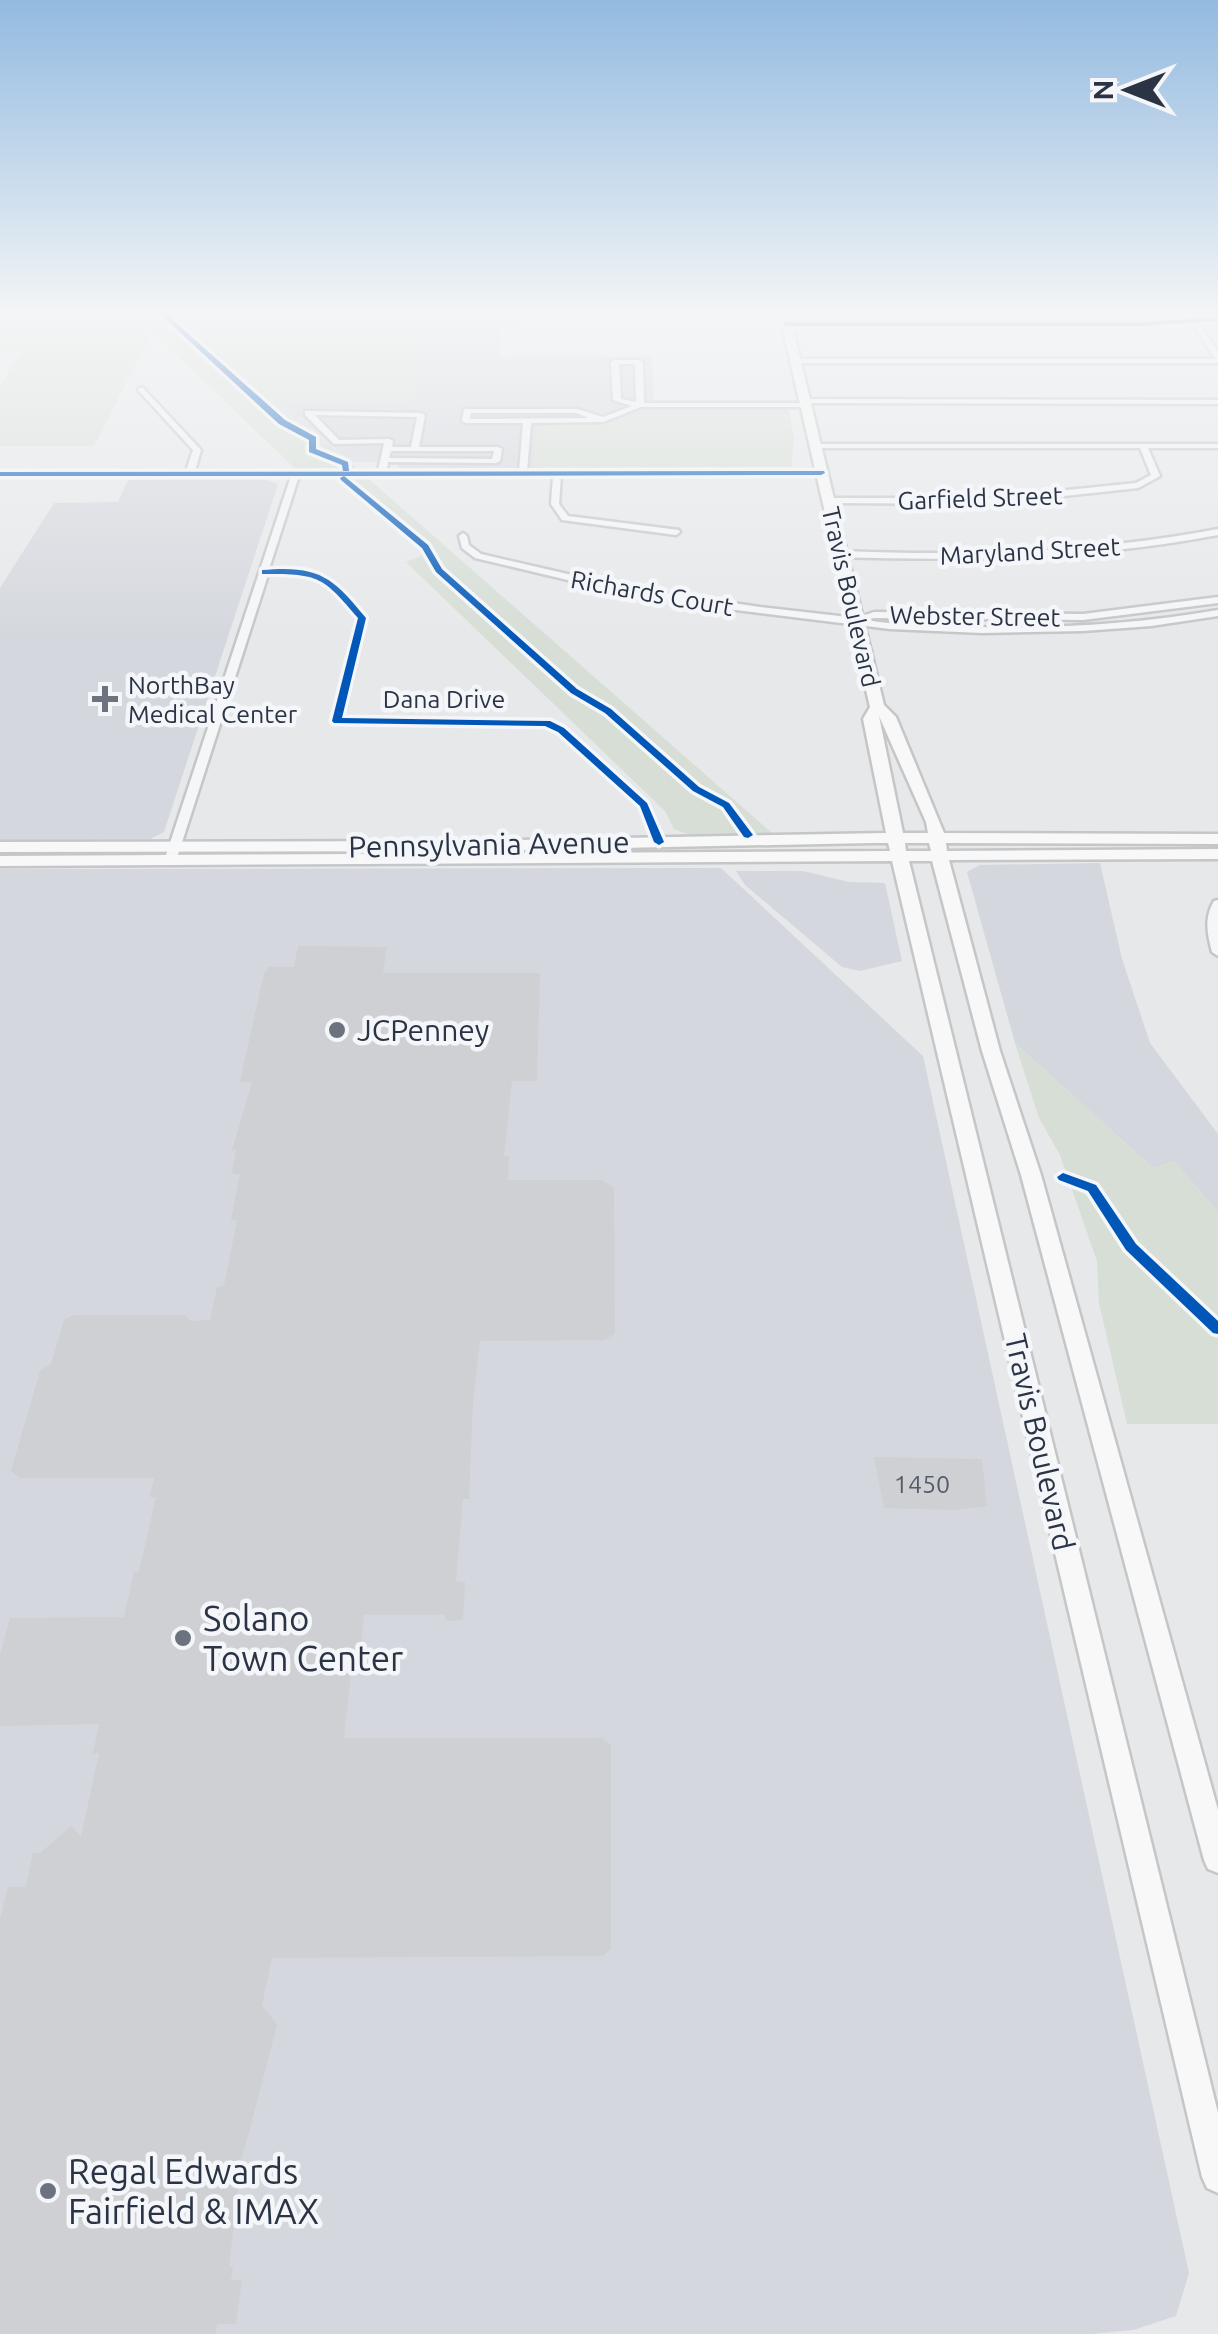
<svg xmlns="http://www.w3.org/2000/svg" width="1218" height="2334" font-family="Ubuntu,sans-serif">
<rect width="100%" height="100%" fill="#e6e8ea"/>
<path fill="#d4d7dd" d="M 427,323 L 502,323 L 499,357 L 652,356 L 654,401 L 782,401 L 789,412 L 794,440 L 791,467 L 398,468 L 398,462 L 351,462 L 279,401 L 409,401 Z
M 264,479 L 278,484 L 164,832 L 150,839 L 0,840 L 0,588 L 54,503 L 118,502 L 128,480 Z
M 1100,863 L 1122,959 L 1150,1043 L 1218,1134 L 1218,1212 L 1174,1161 L 1153,1168 L 1015,1043 L 967,872 L 980,865 Z
M 721,868 L 923,1056 L 1189,2273 L 1176,2316 L 1133,2330 L 1091,2334 L 0,2334 L 0,869 Z
M 736,871 L 803,871 L 849,882 L 885,883 L 902,961 L 860,971 L 842,967 L 745,885 Z"/>
<path fill="#d6ded6" d="M 0,313 L 518,313 L 517,323 L 427,323 L 410,401 L 281,402 L 773,834 L 690,835 L 674,829 L 665,811 L 406,562 L 424,555 L 341,478 L 304,477 L 141,321 L 151,334 L 94,446 L 0,446 L 0,386 L 20,353 L 0,352 Z
M 645,412 L 783,412 L 789,415 L 794,440 L 791,467 L 534,467 L 537,423 L 606,423 Z
M 1015,1043 L 1153,1168 L 1174,1161 L 1218,1212 L 1218,1424 L 1127,1424 L 1099,1303 L 1097,1261 L 1060,1155 L 1039,1118 Z"/>
<path fill="#ced0d3" d="M 298,946 L 387,947 L 383,973 L 540,973 L 537,1081 L 512,1081 L 504,1156 L 509,1156 L 508,1180 L 602,1180 L 614,1188 L 615,1333 L 605,1340 L 480,1341 L 473,1401 L 469,1499 L 463,1499 L 456,1581 L 465,1582 L 463,1620 L 446,1621 L 445,1615 L 364,1615 L 360,1655 L 353,1655 L 344,1738 L 602,1738 L 611,1745 L 611,1949 L 603,1956 L 272,1958 L 262,2005 L 277,2025 L 241,2162 L 229,2267 L 233,2267 L 231,2280 L 242,2280 L 236,2324 L 217,2324 L 216,2334 L 0,2334 L 0,1920 L 8,1887 L 26,1887 L 33,1853 L 40,1853 L 71,1826 L 81,1837 L 99,1753 L 93,1754 L 99,1724 L 0,1726 L 0,1655 L 10,1618 L 124,1617 L 134,1572 L 139,1572 L 156,1497 L 150,1497 L 154,1478 L 19,1478 L 11,1471 L 40,1371 L 51,1364 L 64,1320 L 73,1315 L 185,1315 L 191,1321 L 210,1320 L 217,1287 L 224,1286 L 237,1221 L 231,1220 L 240,1174 L 232,1174 L 236,1150 L 232,1150 L 252,1082 L 240,1082 L 264,973 L 269,967 L 294,967 Z
M 874,1457 L 982,1459 L 987,1506 L 956,1510 L 884,1508 Z"/>
<g fill="none" stroke-linecap="round" stroke-linejoin="round">
<g stroke="#c4c6c8" stroke-width="5">
<path id="street" d="M 1192,316 L 1196,318 L 1218,317 L 1218,321 L 1198,322 L 1218,352 L 1218,363 L 792,363 L 792,359 L 1215,359 L 1192,323 L 1143,326 L 786,326 L 782,324 L 786,322 L 1143,322 L 1189,319 Z
M 615,360 L 639,360 L 643,362 L 644,403 L 803,403 L 801,401 L 805,399 L 1218,400 L 1218,404 L 808,403 L 810,405 L 806,407 L 641,407 L 603,422 L 531,423 L 527,471 L 821,471 L 825,473 L 821,475 L 561,476 L 559,504 L 568,516 L 679,530 L 680,532 L 676,535 L 562,520 L 551,504 L 553,476 L 299,476 L 269,569 C 324,569 333,576 367,618 L 343,718 L 551,721 L 565,728 L 648,803 L 665,842 L 663,844 L 655,844 L 639,806 L 557,732 L 545,726 L 333,723 L 332,721 L 357,618 C 324,579 319,574 268,575 L 176,861 L 170,864 L 166,863 L 164,861 L 291,476 L 0,476 L 0,472 L 186,471 L 193,450 L 139,391 L 138,389 L 142,387 L 201,450 L 195,471 L 378,471 L 384,443 L 334,444 L 305,415 L 305,411 L 308,411 L 421,413 L 425,415 L 419,447 L 498,447 L 502,449 L 500,461 L 496,463 L 388,462 L 387,471 L 519,471 L 523,423 L 466,423 L 462,421 L 464,409 L 577,409 L 603,417 L 632,406 L 613,400 L 611,362 ZM 619,364 L 635,364 L 636,402 L 621,399 ZM 471,413 L 576,413 L 589,418 L 470,419 ZM 315,415 L 417,417 L 411,447 L 392,447 L 393,441 L 389,439 L 339,440 ZM 391,451 L 494,451 L 492,459 L 389,458 Z
M 815,444 L 1218,444 L 1218,448 L 1148,448 L 1160,476 L 1138,488 L 990,504 L 828,503 L 824,500 L 825,498 L 990,498 L 1136,483 L 1151,475 L 1140,448 L 812,448 L 811,446 Z
M 1218,529 L 1218,535 C 1092,559 967,561 840,557 L 836,554 L 840,551 C 967,556 1092,553 1218,529 Z
M 463,533 L 467,536 L 469,545 L 481,554 L 572,575 L 665,593 L 760,607 L 857,618 L 874,612 L 1083,614 L 1218,597 L 1218,603 L 1083,620 L 874,618 L 866,620 C 901,626 938,626 973,627 C 1055,629 1137,624 1218,610 L 1218,616 L 1151,626 L 1083,631 L 982,633 L 890,629 L 712,607 L 572,581 L 475,558 L 462,548 L 459,536 Z
M 1218,900 L 1218,956 L 1212,952 C 1207,933 1204,918 1214,901 Z"/>
</g>
<g stroke="#c4c6c8" stroke-width="5">
<path id="secondary" d="M 779,313 L 789,313 L 884,705 L 896,717 L 944,833 L 1218,834 L 1218,844 L 946,843 L 947,851 L 1218,849 L 1218,859 L 949,860 L 1000,1051 L 1041,1175 L 1218,1810 L 1218,1873 L 1208,1869 L 1204,1860 L 1021,1175 L 982,1051 L 932,861 L 909,861 L 1218,2113 L 1218,2193 L 1207,2188 L 1202,2177 L 892,861 L 0,866 L 0,856 L 890,851 L 888,843 L 872,843 L 464,851 L 0,852 L 0,842 L 464,841 L 886,833 L 863,719 L 870,707 ZM 879,716 L 926,822 L 928,833 L 903,833 ZM 905,843 L 929,843 L 931,851 L 906,851 Z"/>
</g>
<use href="#street" fill="#f5f6f7" fill-rule="evenodd"/>
<use href="#secondary" fill="#f8f8f8" fill-rule="evenodd"/>
<g stroke="#f4f6f9" stroke-width="7">
<path id="cycleway" d="M 159,313 L 165,313 L 285,420 L 316,437 L 316,449 L 348,462 L 349,471 L 343,471 L 342,465 L 309,452 L 309,440 L 279,424 Z
M 1218,317 L 1218,321 L 1143,326 L 786,326 L 783,324 L 786,322 L 1143,322 Z
M 824,471 L 825,473 L 821,475 L 344,476 L 428,545 L 442,569 L 577,689 L 611,709 L 699,787 L 729,803 L 753,835 L 748,838 L 744,837 L 723,807 L 693,791 L 605,713 L 571,693 L 436,572 L 422,548 L 341,480 L 340,478 L 344,476 L 0,476 L 0,472 Z
M 262,570 C 318,565 332,576 366,618 L 342,718 L 550,721 L 564,728 L 647,803 L 664,842 L 659,845 L 654,842 L 640,806 L 558,732 L 545,726 L 334,723 L 332,721 L 358,618 C 323,577 320,574 265,574 L 262,574 Z
M 1063,1173 L 1096,1185 L 1136,1244 L 1218,1321 L 1218,1334 L 1213,1333 L 1126,1250 L 1088,1191 L 1059,1180 L 1057,1177 Z"/>
</g>
<use href="#cycleway" fill="#0057b8" fill-rule="evenodd"/>
</g>
<linearGradient id="sky" x2="0" y2="1"><stop stop-color="#93bae0"/><stop offset="0.49" stop-color="#f4f5f6"/><stop offset="1" stop-color="#f4f5f6" stop-opacity="0"/></linearGradient>
<rect width="1218" height="640" fill="url(#sky)"/>
<g fill="#6c737f" stroke="#f4f6f9" stroke-width="4">
<path d="M100 684h10v10h10v10h-10v10h-10v-10h-10v-10h10z"/>
<circle cx="337" cy="1030" r="10"/>
<circle cx="183" cy="1638" r="10"/>
<circle cx="48" cy="2191" r="10"/>
</g>
<g text-anchor="middle" dominant-baseline="central" stroke-width="9" stroke-linejoin="round" paint-order="stroke">
<g font-size="25" fill="#2b3445" stroke="#f4f6f9">
<text transform="translate(980 498) rotate(-2)">Garfield Street</text>
<text transform="translate(1030 551) rotate(-3)">Maryland Street</text>
<text transform="translate(652 593) rotate(10)">Richards Court</text>
<text transform="translate(851 597) rotate(77)">Travis Boulevard</text>
<text transform="translate(975 616) rotate(1)">Webster Street</text>
<text x="444" y="699">Dana Drive</text>
</g>
<g font-size="25" fill="#2b3445" stroke="#f4f6f9" text-anchor="start">
<text x="128" y="685">NorthBay<tspan x="128" dy="29">Medical Center</tspan></text>
</g>
<g font-size="25" fill="#545c69">
<text x="922" y="1484">1450</text>
</g>
<g font-size="30" fill="#2b3445" stroke="#f4f6f9">
<text transform="translate(489 844) rotate(-1)">Pennsylvania Avenue</text>
<text transform="translate(1040 1442) rotate(77)">Travis Boulevard</text>
</g>
<g font-size="30" fill="#2b3445" stroke="#f4f6f9" text-anchor="start">
<text x="357" y="1030">JCPenney</text>
</g>
<g font-size="35" fill="#2b3445" stroke="#f4f6f9" text-anchor="start">
<text x="203" y="1618">Solano<tspan x="203" dy="40">Town Center</tspan></text>
<text x="68" y="2171">Regal Edwards<tspan x="68" dy="40">Fairfield &amp; IMAX</tspan></text>
</g>
</g>
<g transform="translate(1128 90) rotate(270)" stroke="#f4f6f9" stroke-width="8" paint-order="stroke">
<path d="M0-8L18 38L0 25L-18 38Z" fill="#2b3445"/>
<text y="-15" font-size="28" font-weight="bold" text-anchor="middle" fill="#2b3445">N</text>
</g>
</svg>
